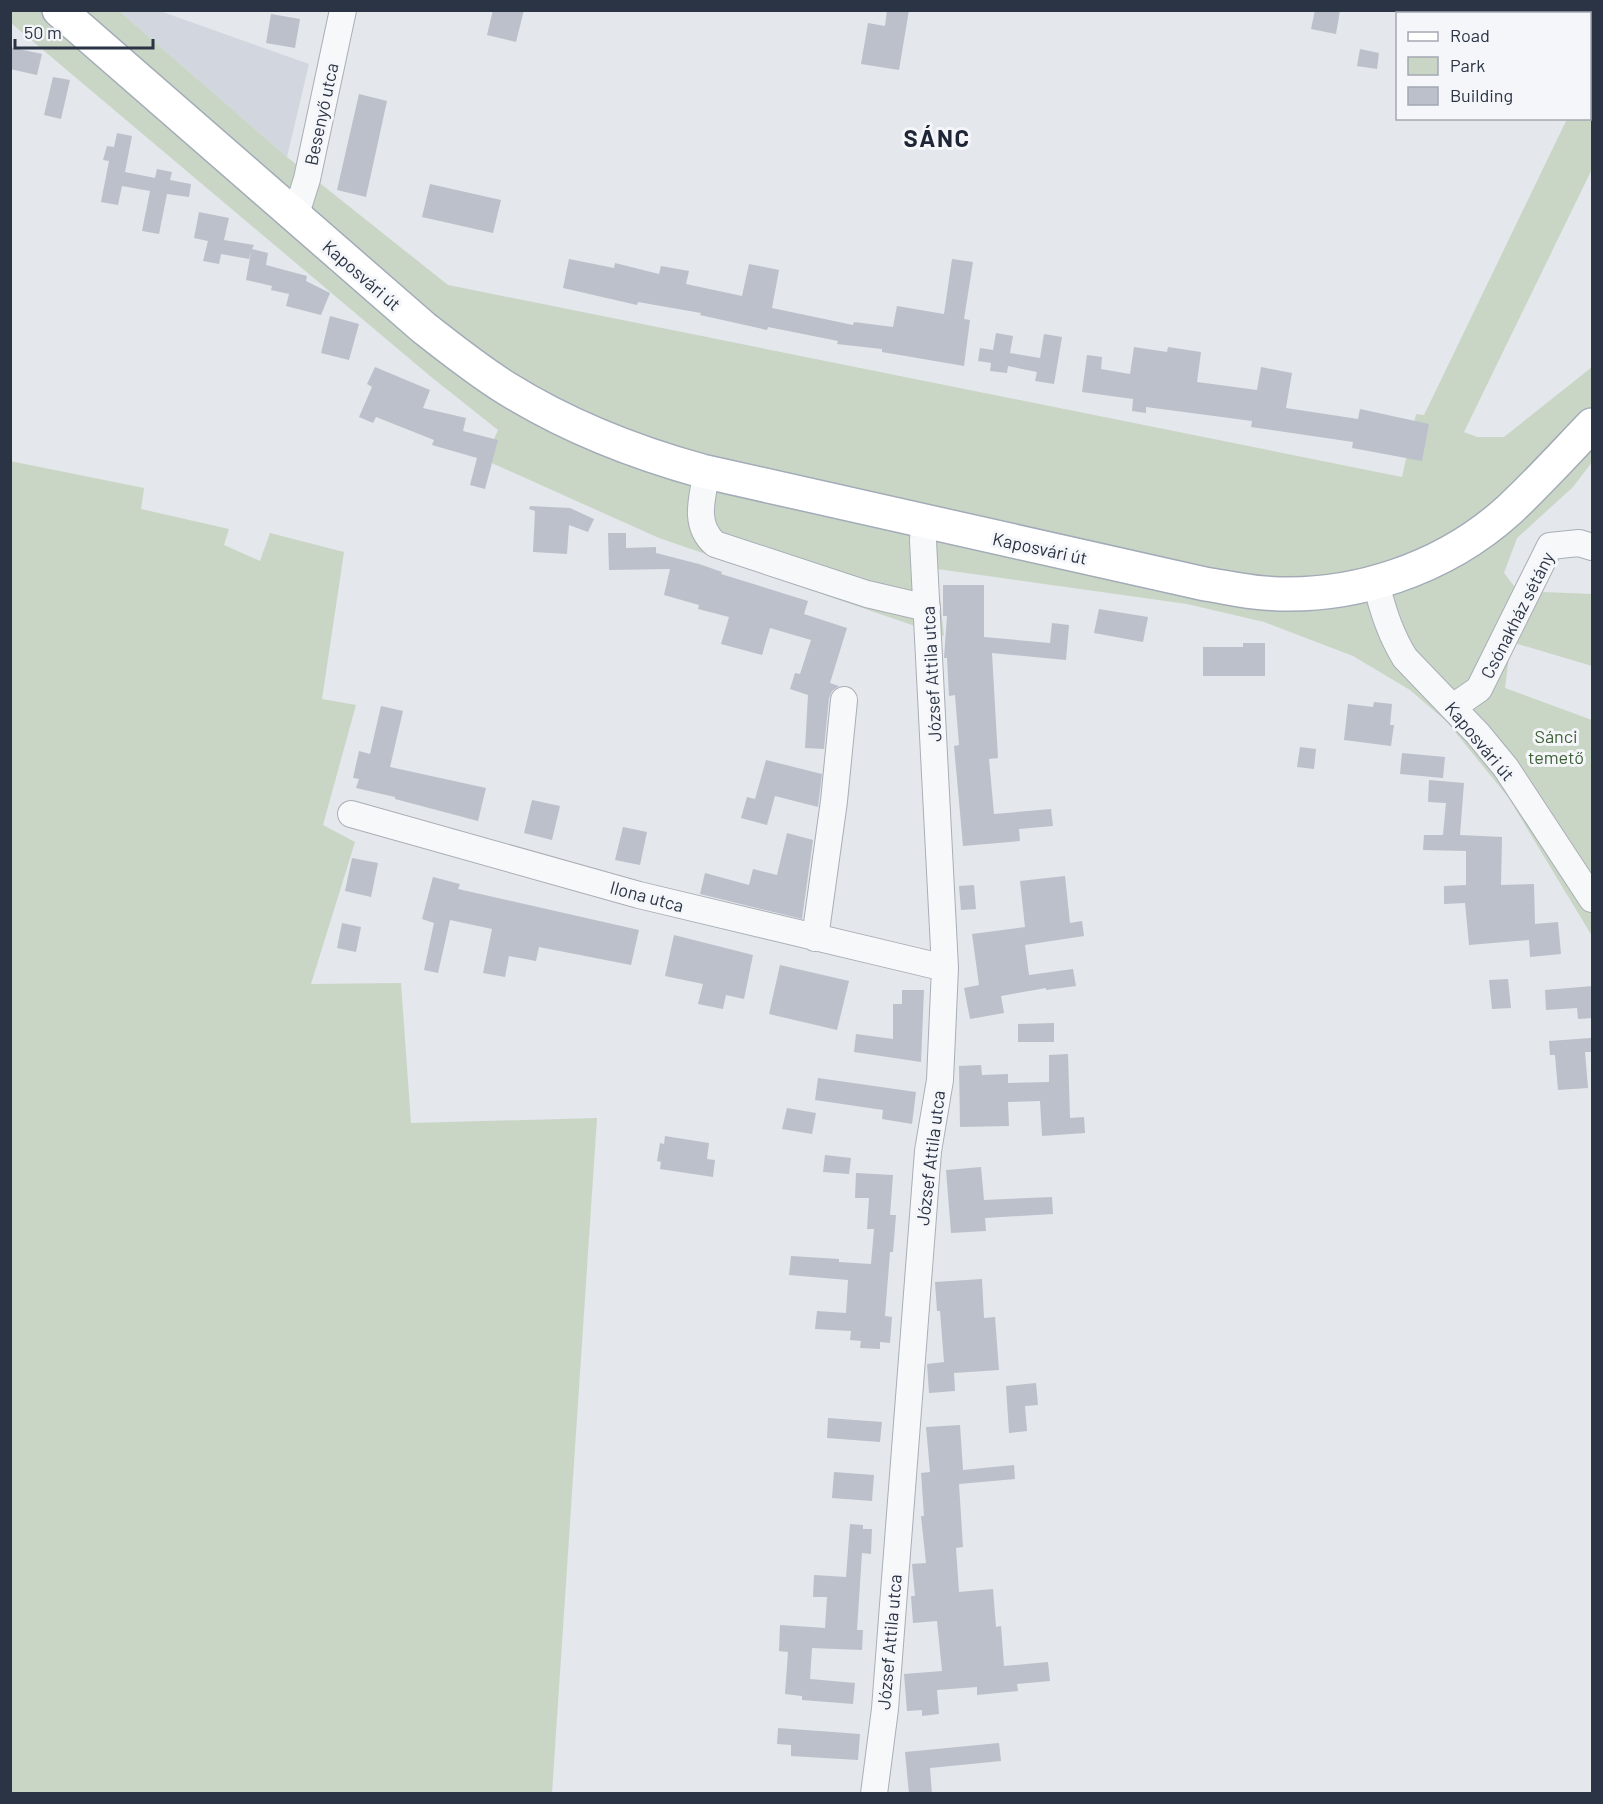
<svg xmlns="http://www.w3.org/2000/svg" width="1603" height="1804" font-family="Barlow,sans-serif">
<rect width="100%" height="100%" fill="#e4e7ec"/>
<path fill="#d2d6de" d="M 119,11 L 160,11 L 309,64 L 287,157 Z"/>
<path fill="#c9d6c5" d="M 11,11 L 119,11 L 287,157 L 448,285 L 1402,477 L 1416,414 L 1424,415 L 1567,119 L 1590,118 L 1590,72 L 1592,65 L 1592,169 L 1464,432 L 1477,437 L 1504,437 L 1592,367 L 1592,462 L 1573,487 L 1517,538 L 1504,573 L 1518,591 L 1592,594 L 1592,666 L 1511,642 L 1505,688 L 1592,720 L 1592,936 L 1508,797 L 1447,722 L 1410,690 L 1353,656 L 1264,622 L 1187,604 L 937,569 L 944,636 L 659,538 L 485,460 L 498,430 L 430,376 L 11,23 Z
M 10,461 L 144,488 L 141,509 L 229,529 L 224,545 L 260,561 L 270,533 L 344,552 L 322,699 L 356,705 L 323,825 L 355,842 L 311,984 L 401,983 L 411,1123 L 597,1118 L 552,1793 L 11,1793 Z"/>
<path fill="#bbc0ca" d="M 493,10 L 524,10 L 516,42 L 487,35 Z
M 887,10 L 909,10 L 899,70 L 861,64 L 868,23 L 885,26 Z
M 1315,10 L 1340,10 L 1336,34 L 1311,29 Z
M 271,14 L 300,19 L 295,48 L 266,43 Z
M 10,47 L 42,54 L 37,75 L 10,69 Z
M 1360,49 L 1379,53 L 1377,69 L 1357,66 Z
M 53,77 L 70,80 L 61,119 L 44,115 Z
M 359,94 L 387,101 L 366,197 L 337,190 Z
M 117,133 L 132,136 L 125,172 L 155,178 L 157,169 L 172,172 L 170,180 L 191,184 L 189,197 L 167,194 L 159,234 L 142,231 L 150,191 L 122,186 L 118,205 L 101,202 L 109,161 L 103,160 L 107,146 L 114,147 Z
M 430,184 L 501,200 L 493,233 L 422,217 Z
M 199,212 L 229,218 L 224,240 L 254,245 L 252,249 L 268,253 L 266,265 L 307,276 L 306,281 L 330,293 L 321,315 L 286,306 L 289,294 L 271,290 L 272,286 L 246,280 L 251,252 L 249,259 L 221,254 L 219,264 L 203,261 L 208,241 L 194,238 Z
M 569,259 L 614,268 L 615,263 L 659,274 L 661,266 L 689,271 L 686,284 L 742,296 L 749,264 L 779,270 L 772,308 L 853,325 L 854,322 L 893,327 L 897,306 L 944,314 L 952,259 L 973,262 L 964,319 L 970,320 L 964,366 L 882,352 L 882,349 L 837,344 L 838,341 L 768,327 L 767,330 L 700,315 L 701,313 L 638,302 L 637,305 L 563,288 Z
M 330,316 L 359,324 L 349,360 L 321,353 Z
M 996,333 L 1013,336 L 1010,353 L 1040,358 L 1044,334 L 1062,337 L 1054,384 L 1035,381 L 1037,372 L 1008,366 L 1007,373 L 990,371 L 991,363 L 978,361 L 980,348 L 993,350 Z
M 1134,347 L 1167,352 L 1168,347 L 1201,352 L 1197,382 L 1257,390 L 1261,367 L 1292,373 L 1286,408 L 1358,419 L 1360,409 L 1429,424 L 1422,461 L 1352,448 L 1353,442 L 1251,427 L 1252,421 L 1146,407 L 1146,413 L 1132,411 L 1133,399 L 1082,392 L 1087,355 L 1102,357 L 1101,369 L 1130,374 Z
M 375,367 L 430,390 L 423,408 L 466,418 L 463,431 L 498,440 L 485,489 L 470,485 L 477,458 L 432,445 L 434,440 L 376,417 L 373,423 L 359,417 L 372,387 L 367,384 Z
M 530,506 L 570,508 L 594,519 L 588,532 L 569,525 L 567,554 L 533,552 L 535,511 L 529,509 Z
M 608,533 L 626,533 L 626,548 L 656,547 L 656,553 L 699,564 L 722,572 L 721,574 L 808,601 L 804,614 L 847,628 L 830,683 L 839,686 L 832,691 L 829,698 L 824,749 L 805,748 L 808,695 L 790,689 L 795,673 L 800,674 L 811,640 L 770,628 L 762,655 L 721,644 L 729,617 L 698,609 L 699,605 L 664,595 L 670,569 L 609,570 Z
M 943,585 L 984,585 L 984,637 L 1050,643 L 1052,623 L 1069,625 L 1066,660 L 992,653 L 998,758 L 989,759 L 994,814 L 1051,809 L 1053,826 L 1019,829 L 1020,841 L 963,846 L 954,746 L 959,745 L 955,695 L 949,696 L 947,658 L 944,658 L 947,616 L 943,616 Z
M 1099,609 L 1148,617 L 1143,642 L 1094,633 Z
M 1243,643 L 1265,643 L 1265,676 L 1203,676 L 1203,647 L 1243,647 Z
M 1374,702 L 1392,704 L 1390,725 L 1394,725 L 1391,746 L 1344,740 L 1348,704 L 1373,707 Z
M 381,706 L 403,711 L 390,767 L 486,788 L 478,821 L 395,799 L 395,797 L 356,788 L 359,779 L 353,778 L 359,751 L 370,754 Z
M 1300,747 L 1316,749 L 1314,769 L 1297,767 Z
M 1402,753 L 1445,757 L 1443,778 L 1400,774 Z
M 766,760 L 822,774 L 818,807 L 775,796 L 767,825 L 741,818 L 747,797 L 755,799 Z
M 1429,780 L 1464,783 L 1460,835 L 1502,837 L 1501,885 L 1534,884 L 1535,924 L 1558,922 L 1561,954 L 1530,957 L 1529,940 L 1469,945 L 1465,903 L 1444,904 L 1444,886 L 1466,885 L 1466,851 L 1423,850 L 1424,835 L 1443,835 L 1446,803 L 1428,802 Z
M 532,800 L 560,806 L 552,840 L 524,833 Z
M 623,827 L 647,832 L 640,865 L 615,860 Z
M 787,833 L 813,840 L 802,919 L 700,894 L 705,873 L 749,885 L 753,869 L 777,875 Z
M 352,858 L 378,863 L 371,897 L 345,891 Z
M 1065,876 L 1070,923 L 1082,921 L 1084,936 L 1025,945 L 1029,975 L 1073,969 L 1076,986 L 1046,990 L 1046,988 L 1001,996 L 1004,1013 L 970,1019 L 964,988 L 979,985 L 972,934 L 1025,927 L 1020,881 Z
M 433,877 L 460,884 L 458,889 L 639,930 L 631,965 L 539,947 L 536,961 L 509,956 L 505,977 L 483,973 L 492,929 L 450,920 L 438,973 L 424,970 L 434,923 L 422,919 Z
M 974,885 L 976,909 L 961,910 L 959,886 Z
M 342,923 L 361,927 L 356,952 L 337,948 Z
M 674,935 L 753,955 L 744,999 L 726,995 L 723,1009 L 698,1004 L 703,984 L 665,976 Z
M 780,965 L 849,981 L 837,1030 L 769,1014 Z
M 1508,979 L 1511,1008 L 1492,1009 L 1489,980 Z
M 1593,986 L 1593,1018 L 1578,1019 L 1577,1008 L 1546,1010 L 1545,990 Z
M 902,990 L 924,990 L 921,1062 L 854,1052 L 856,1034 L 893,1039 L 893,1004 L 902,1004 Z
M 1054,1023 L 1054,1042 L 1018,1042 L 1018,1024 Z
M 1591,1038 L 1593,1052 L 1585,1052 L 1588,1088 L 1558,1090 L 1555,1055 L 1550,1055 L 1549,1041 Z
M 1068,1054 L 1070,1118 L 1084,1117 L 1085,1133 L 1042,1136 L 1040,1101 L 1008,1102 L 1009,1126 L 960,1127 L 959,1066 L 981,1065 L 982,1075 L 1008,1074 L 1008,1083 L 1049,1082 L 1049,1055 Z
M 818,1078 L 916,1092 L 912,1124 L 882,1119 L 883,1110 L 815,1100 Z
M 787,1108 L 816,1113 L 812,1134 L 782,1129 Z
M 665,1136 L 709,1143 L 707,1159 L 715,1160 L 713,1177 L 660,1169 L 661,1162 L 657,1161 L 660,1143 L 664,1144 Z
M 825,1155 L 851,1158 L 849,1174 L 823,1172 Z
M 981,1167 L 984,1200 L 1052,1197 L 1053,1214 L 985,1218 L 986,1231 L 951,1233 L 946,1170 Z
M 856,1173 L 893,1175 L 890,1215 L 896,1215 L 893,1252 L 890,1252 L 885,1316 L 892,1317 L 890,1343 L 880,1342 L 880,1349 L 860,1348 L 861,1341 L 850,1340 L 851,1331 L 815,1329 L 817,1311 L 846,1313 L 848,1280 L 789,1275 L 791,1256 L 839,1259 L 839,1262 L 871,1264 L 874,1229 L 867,1229 L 869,1198 L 855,1198 Z
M 982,1279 L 984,1318 L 995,1317 L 999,1370 L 954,1373 L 955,1391 L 929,1393 L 927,1364 L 944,1362 L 940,1311 L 937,1311 L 935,1282 Z
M 1036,1383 L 1038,1405 L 1025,1406 L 1027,1431 L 1009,1433 L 1006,1386 Z
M 828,1418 L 882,1422 L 880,1442 L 827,1438 Z
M 960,1425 L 963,1470 L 1014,1465 L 1015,1479 L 959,1484 L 963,1547 L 956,1548 L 959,1592 L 993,1589 L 996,1627 L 1001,1626 L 1004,1666 L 1048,1662 L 1050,1681 L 1017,1684 L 1018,1691 L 977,1695 L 977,1687 L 937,1690 L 939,1714 L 922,1716 L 922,1710 L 907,1711 L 904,1674 L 942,1671 L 937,1621 L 913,1623 L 911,1596 L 915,1596 L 912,1564 L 926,1563 L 921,1516 L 924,1516 L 921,1473 L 930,1472 L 926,1427 Z
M 834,1472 L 874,1475 L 872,1501 L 832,1498 Z
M 850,1524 L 863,1525 L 863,1529 L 872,1529 L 871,1554 L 862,1553 L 857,1630 L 863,1630 L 862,1650 L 812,1648 L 810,1679 L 855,1683 L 853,1704 L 802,1700 L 802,1696 L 785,1694 L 788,1652 L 779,1651 L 780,1625 L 825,1628 L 827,1597 L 813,1597 L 814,1575 L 846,1577 Z
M 778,1728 L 860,1734 L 858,1760 L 791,1756 L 791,1745 L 777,1744 Z
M 999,1743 L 1001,1761 L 930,1768 L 932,1794 L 909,1794 L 905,1752 Z"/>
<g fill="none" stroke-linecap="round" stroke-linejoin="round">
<g stroke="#a9aeb7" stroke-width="28">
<path id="minor" d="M 1582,10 L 1592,13
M 295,217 L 307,179 L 343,10
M 707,472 C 702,498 693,525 715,544 L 867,594 L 927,608
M 1376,582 C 1382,609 1390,634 1405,658 L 1478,734 L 1506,768 L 1592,899
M 1453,707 L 1479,689 L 1550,546 L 1579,543 L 1592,547
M 351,814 L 639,895 L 945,968
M 815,938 L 834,801 L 844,700
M 874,1794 L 885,1709 L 928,1151 L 940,1080 L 945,968 L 923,541 L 924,522"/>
</g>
<g stroke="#a3abb8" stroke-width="36">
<path id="major" d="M 59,10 L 424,328 C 451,349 477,370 506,388 C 567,426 633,452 702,471 L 1205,584 C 1225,587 1245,592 1264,593 C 1352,600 1444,569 1509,510 C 1538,483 1565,453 1592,425"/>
</g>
<use href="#minor" stroke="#f7f8fa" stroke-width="26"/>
<use href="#major" stroke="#fff" stroke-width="33"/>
</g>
<g text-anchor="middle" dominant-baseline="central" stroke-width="6" stroke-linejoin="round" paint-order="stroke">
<g font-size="18" fill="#2b3445" stroke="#f4f6f9">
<text transform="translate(321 114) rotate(-78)">Besenyő utca</text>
<text transform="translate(362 275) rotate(41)">Kaposvári út</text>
<text transform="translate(1040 548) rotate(12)">Kaposvári út</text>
<text transform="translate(1517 615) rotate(-63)">Csónakház sétány</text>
<text transform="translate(931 674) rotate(-93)">József Attila utca</text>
<text transform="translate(1480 741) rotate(50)">Kaposvári út</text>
<text transform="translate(647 896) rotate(15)">Ilona utca</text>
<text transform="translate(930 1158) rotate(-83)">József Attila utca</text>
<text transform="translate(889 1642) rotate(-85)">József Attila utca</text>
</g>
<g font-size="18" fill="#3f6138" stroke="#f4f6f9">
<text x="1556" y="736">Sánci<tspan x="1556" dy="21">temető</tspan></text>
</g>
<g font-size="24" font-weight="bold" letter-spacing="1.5" fill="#1d2536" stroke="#f4f6f9">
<text x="937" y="137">SÁNC</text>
</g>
</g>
<rect width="1603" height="1804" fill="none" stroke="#2b3445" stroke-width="24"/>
<rect x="1396" y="12" width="195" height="108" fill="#f4f6f9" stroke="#a4a8b1" stroke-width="1.5"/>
<rect x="1408" y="32" width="30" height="9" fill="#ffffff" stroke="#a4a8b1" stroke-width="1.5"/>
<text x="1450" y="42" font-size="18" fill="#2b3445">Road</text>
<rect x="1408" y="57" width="30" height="18" fill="#c9d6c5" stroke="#a4a8b1" stroke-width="1.5"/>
<text x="1450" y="72" font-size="18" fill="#2b3445">Park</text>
<rect x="1408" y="87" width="30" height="18" fill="#bbc0ca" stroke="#a4a8b1" stroke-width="1.5"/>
<text x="1450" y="102" font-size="18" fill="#2b3445">Building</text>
<path d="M15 39v9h138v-9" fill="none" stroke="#2b3445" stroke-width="3"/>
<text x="24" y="39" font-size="18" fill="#2b3445" stroke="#f4f6f9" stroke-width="4.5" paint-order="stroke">50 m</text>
</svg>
